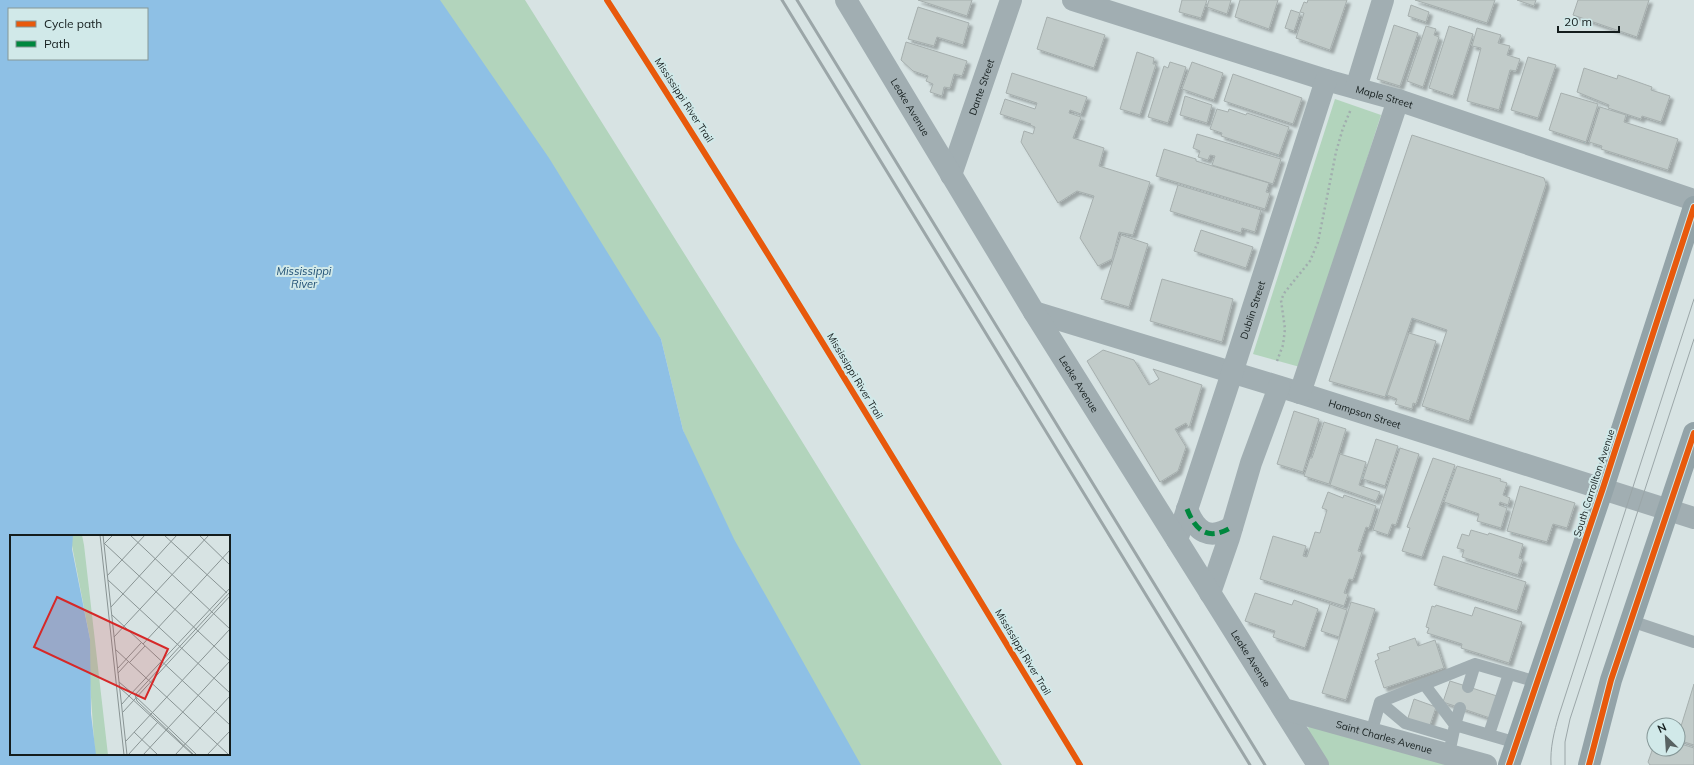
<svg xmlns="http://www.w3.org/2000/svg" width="1694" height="765" font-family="Mulish,sans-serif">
<defs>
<filter id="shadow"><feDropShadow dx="3.5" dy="3.5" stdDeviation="1" flood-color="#0004"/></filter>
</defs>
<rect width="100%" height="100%" fill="#d7e3e3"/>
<path fill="#b2d4bc" d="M 420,0 L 525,0 L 790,422 L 1002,765 L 852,765 L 722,541 L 683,430 L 661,339 Z
M 1335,99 L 1381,115 L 1300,367 L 1253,354 Z
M 1308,726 L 1464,765 L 1329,765 L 1309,732 Z"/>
<path fill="#8ec0e5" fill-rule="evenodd" d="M 0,0 L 440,0 L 549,158 L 661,339 L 683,430 L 734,539 L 861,765 L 0,765 ZM 9,9 L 147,9 L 147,59 L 9,59 ZM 11,536 L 229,536 L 229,754 L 11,754 Z"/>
<path fill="#c1cbc9" stroke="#a6afae" filter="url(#shadow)" d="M 918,0 L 972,0 L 967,16 Z
M 1182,0 L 1207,0 L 1201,18 L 1179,12 Z
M 1209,0 L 1231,0 L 1227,14 L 1207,7 Z
M 1240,0 L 1278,0 L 1269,29 L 1235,17 Z
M 1308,0 L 1347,0 L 1330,50 L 1296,38 L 1304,13 L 1300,12 L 1304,2 L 1307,3 Z
M 1415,0 L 1495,0 L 1487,23 Z
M 1517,0 L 1536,0 L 1534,6 Z
M 1578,0 L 1649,0 L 1637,37 L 1573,15 Z
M 1411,5 L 1429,12 L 1426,22 L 1408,16 Z
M 918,7 L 969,23 L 963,45 L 937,37 L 934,46 L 908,39 Z
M 1291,10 L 1300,13 L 1294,31 L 1285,28 Z
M 1047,17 L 1105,35 L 1094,68 L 1037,49 Z
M 1394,25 L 1418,33 L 1400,86 L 1377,79 Z
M 1426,26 L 1436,29 L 1434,35 L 1439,37 L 1423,87 L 1407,81 Z
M 1449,26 L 1473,34 L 1453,96 L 1429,88 Z
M 1477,28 L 1501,35 L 1498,43 L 1510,46 L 1507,55 L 1520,59 L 1516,71 L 1510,70 L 1499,110 L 1467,101 L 1481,48 L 1472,46 Z
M 906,42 L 967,61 L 962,76 L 954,74 L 950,88 L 944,87 L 942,96 L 930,92 L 933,84 L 926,81 L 928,76 L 913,71 L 901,60 Z
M 1137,52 L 1154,58 L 1153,64 L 1156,64 L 1140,115 L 1120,109 Z
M 1528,57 L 1556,65 L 1538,118 L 1511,110 Z
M 1170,62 L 1186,67 L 1168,123 L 1148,117 L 1164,66 L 1168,68 Z
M 1192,62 L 1223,73 L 1214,100 L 1182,89 Z
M 1584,68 L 1617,79 L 1618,75 L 1652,87 L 1651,90 L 1670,96 L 1661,122 L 1642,116 L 1641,119 L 1608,108 L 1609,105 L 1577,92 Z
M 1012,73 L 1087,97 L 1081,114 L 1070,110 L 1069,113 L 1081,117 L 1073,138 L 1104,148 L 1099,166 L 1150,182 L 1133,235 L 1119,232 L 1112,259 L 1098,266 L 1080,238 L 1094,196 L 1077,191 L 1058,203 L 1021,142 L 1024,131 L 1033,134 L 1035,127 L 1030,125 L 1031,124 L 1000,114 L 1005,99 L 1035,109 L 1037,103 L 1006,93 Z
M 1233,74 L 1302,98 L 1293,124 L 1224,101 Z
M 1561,93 L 1598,104 L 1586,142 L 1549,130 Z
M 1185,96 L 1212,105 L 1207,123 L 1180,115 Z
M 1600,107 L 1626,115 L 1624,122 L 1678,139 L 1668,170 L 1601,149 L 1602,146 L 1589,142 Z
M 1217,109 L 1228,112 L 1229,109 L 1246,115 L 1247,113 L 1289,127 L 1279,155 L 1221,136 L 1222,133 L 1210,129 Z
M 1197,134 L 1281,159 L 1273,184 L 1212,165 L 1215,156 L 1210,155 L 1208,160 L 1198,157 L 1200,151 L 1193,148 Z
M 1412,135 L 1544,178 L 1546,184 L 1469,421 L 1422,406 L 1447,330 L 1412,318 L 1385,397 L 1329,381 Z
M 1164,149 L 1196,159 L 1196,161 L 1269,183 L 1266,192 L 1270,193 L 1265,209 L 1156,176 Z
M 1178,185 L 1261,210 L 1255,232 L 1242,228 L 1241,233 L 1170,211 Z
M 1201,230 L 1253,247 L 1246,268 L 1194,251 Z
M 1121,235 L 1148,244 L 1129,307 L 1101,299 Z
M 1162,279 L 1233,299 L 1222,342 L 1150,321 Z
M 1409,333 L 1436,341 L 1416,404 L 1413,403 L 1412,409 L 1395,404 L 1397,399 L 1387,395 Z
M 1103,350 L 1134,360 L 1149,385 L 1159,379 L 1153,369 L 1202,385 L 1189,428 L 1186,423 L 1175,429 L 1186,447 L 1178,471 L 1160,482 L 1087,361 Z
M 1294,411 L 1319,419 L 1303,472 L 1277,464 Z
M 1324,422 L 1346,429 L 1329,484 L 1304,476 L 1310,458 L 1312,458 Z
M 1376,439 L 1398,446 L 1385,486 L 1363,479 Z
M 1400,448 L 1419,454 L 1396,525 L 1392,524 L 1388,535 L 1373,530 Z
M 1340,454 L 1366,462 L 1359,485 L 1380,492 L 1376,501 L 1330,485 Z
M 1433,458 L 1455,465 L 1422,557 L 1402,551 L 1410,528 L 1407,527 Z
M 1457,466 L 1501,479 L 1500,481 L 1507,483 L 1503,495 L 1510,498 L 1508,505 L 1500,502 L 1499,505 L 1507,508 L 1501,528 L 1477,521 L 1479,514 L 1444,502 Z
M 1520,486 L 1575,503 L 1567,528 L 1553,524 L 1547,542 L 1507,531 Z
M 1328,492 L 1343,498 L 1344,495 L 1376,506 L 1369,528 L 1366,527 L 1358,551 L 1362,552 L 1353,580 L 1349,579 L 1344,593 L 1348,594 L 1344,606 L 1260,579 L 1273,536 L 1306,546 L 1303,556 L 1307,557 L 1315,532 L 1320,533 L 1327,510 L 1322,508 Z
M 1471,530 L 1488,535 L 1489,533 L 1523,544 L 1519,558 L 1523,559 L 1518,575 L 1462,557 L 1464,550 L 1457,548 L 1462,534 L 1469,536 Z
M 1443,556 L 1526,582 L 1517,611 L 1434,585 Z
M 1255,593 L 1292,605 L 1294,600 L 1318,609 L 1305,648 L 1273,637 L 1275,631 L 1245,621 Z
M 1351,602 L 1375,609 L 1346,700 L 1322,693 Z
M 1330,604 L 1347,610 L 1339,637 L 1321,631 Z
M 1436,605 L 1472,616 L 1475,607 L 1522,622 L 1509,663 L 1461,648 L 1462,644 L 1427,633 L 1429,628 L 1426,627 L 1432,606 L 1435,607 Z
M 1415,638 L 1418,646 L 1435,640 L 1444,668 L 1384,688 L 1375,661 L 1379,659 L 1377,654 L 1390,650 L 1389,647 Z
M 1450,681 L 1497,696 L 1490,718 L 1443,702 Z
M 1694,684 L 1694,745 L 1678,740 L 1678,736 Z
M 1414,699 L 1436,707 L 1429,728 L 1407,721 Z
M 1678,743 L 1694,748 L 1694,765 L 1650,765 L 1648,762 L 1654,745 L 1654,749 L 1678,749 Z"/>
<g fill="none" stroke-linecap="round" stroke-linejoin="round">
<path stroke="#a1adae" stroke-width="2.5" stroke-dasharray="2 3" stroke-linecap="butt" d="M 1277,361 L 1283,345 L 1285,329 L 1281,300 L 1285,292 L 1310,261 L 1318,242 L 1336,152 L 1343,128 L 1351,109"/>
<path stroke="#a1aeb2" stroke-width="12" d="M 1631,621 L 1694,642
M 1424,684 L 1455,725 L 1451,744
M 1468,687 L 1475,664
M 1380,702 L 1405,723 L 1452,737
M 1460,708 L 1455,725 L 1517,743
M 1371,733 L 1380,702 L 1475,664 L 1537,682
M 1489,734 L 1509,674"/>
<g stroke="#a1aeb2" stroke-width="22">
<path id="s1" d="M 1073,0 L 1326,80 L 1398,100 L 1694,200"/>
<path d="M 1356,88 L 1383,0"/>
<path id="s2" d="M 951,175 L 1011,0"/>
<path id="s3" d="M 1034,312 L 1300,393 L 1694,518"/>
<path d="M 1300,393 L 1398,100"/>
<path d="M 1187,509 C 1196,532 1209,541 1232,527"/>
<path id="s4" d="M 1177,540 L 1232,373 L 1326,80"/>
<path d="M 1210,593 L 1229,538 L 1251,463 L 1279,387"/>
</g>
<g stroke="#a1aeb2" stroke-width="22">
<path id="s5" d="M 846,0 L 1034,312 L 1318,765"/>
<path id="s6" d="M 1284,709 L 1486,765"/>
</g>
<path stroke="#93a3a8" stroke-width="22" d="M 1509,765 L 1603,488 L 1694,207
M 1589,765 L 1611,680 L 1694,433"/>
<path stroke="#9ba6a8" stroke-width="1" d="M 1551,765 C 1550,748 1554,732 1559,715 L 1694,299
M 1565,765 L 1565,742 L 1570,719 L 1694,339"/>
<path stroke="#9ba6a8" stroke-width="3" d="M 782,0 L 1250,765
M 797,0 L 1265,765"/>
<path stroke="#00873e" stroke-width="5" stroke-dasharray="10 5" stroke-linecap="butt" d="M 1187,509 C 1196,532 1209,541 1232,527"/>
<g stroke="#d1e9e9" stroke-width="8">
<path id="cycleway" d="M 607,0 C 770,252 924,509 1080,765
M 1509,765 L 1603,488 L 1694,207
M 1589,765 L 1611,680 L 1694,433"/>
</g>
<use href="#cycleway" stroke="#e8590c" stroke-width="6"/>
</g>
<g text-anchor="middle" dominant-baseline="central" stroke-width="4" stroke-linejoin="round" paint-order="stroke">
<g font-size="10" fill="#141d1d" stroke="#d1e9e9">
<text stroke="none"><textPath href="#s2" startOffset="93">Dante Street</textPath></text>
<text stroke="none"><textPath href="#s1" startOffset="326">Maple Street</textPath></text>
<text transform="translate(684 100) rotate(57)">Mississippi River Trail</text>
<text stroke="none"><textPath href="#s5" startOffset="125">Leake Avenue</textPath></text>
<text stroke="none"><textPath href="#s4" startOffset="242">Dublin Street</textPath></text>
<text transform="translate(855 376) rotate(59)">Mississippi River Trail</text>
<text stroke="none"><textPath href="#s5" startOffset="449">Leake Avenue</textPath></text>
<text stroke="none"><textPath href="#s3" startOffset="346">Hampson Street</textPath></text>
<text transform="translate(1594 483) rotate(-72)">South Carrollton Avenue</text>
<text transform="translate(1023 652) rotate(59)">Mississippi River Trail</text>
<text stroke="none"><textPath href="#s5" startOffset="773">Leake Avenue</textPath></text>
<text stroke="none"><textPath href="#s6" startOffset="104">Saint Charles Avenue</textPath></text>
</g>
<g font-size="11" font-style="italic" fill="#205074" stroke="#d1e9e9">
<text x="304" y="271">Mississippi<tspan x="304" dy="13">River</tspan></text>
</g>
</g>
<g transform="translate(10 535)">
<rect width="220" height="220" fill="#d7e3e3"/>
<path d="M 60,0 L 72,0 L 74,10 L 98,220 L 85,220 L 78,119 L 80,104 Z" fill="#b2d4bc"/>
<path d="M 0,0 L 63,0 L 62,14 L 80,104 L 81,179 L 86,220 L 0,220 Z" fill="#8ec0e5"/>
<path fill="none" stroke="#899494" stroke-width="1" d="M 90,0 L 114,220M 93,0 L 117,220M 120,0 L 220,94M 154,0 L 217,58M 189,0 L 220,30M 94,9 L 103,0M 95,9 L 220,126M 97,41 L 135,0M 98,45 L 220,158M 101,72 L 167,0M 102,80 L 220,190M 104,102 L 199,0M 133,109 L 220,15M 105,114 L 219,220M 120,127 L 135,111M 108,133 L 131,108M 108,138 L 119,126M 109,147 L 122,158M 110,153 L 119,161 L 112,169M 125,161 L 187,220M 124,165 L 220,61M 113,177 L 124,165M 124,197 L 148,220M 116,206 L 220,94M 118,220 L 148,187M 133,220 L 220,126M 165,220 L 220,161M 183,220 L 119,161 L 220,53M 184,220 L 127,166 L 125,160 L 220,57M 197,220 L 220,196"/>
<path fill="#d62828" fill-opacity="0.15" stroke="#d62828" stroke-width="2" d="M 47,62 L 158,114 L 135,164 L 24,112 Z"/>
<rect width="220" height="220" fill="none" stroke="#141d1d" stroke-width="2"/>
</g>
<rect x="8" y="8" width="140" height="52" fill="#d1e9e9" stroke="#859797"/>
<rect x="16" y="21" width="20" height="6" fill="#e8590c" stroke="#859797"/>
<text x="44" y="28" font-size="12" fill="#141d1d">Cycle path</text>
<rect x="16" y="41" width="20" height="6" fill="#00873e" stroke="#859797"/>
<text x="44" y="48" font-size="12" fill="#141d1d">Path</text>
<g transform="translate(1666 737) rotate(335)"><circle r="19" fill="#d1e9e9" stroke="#859797"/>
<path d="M0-3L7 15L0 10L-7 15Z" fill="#586262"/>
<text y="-6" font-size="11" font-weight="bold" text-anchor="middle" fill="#141d1d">N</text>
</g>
<path d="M1558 26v6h61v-6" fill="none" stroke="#141d1d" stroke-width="2"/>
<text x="1564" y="26" font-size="12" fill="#141d1d" stroke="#d1e9e9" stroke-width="3" paint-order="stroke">20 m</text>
</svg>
